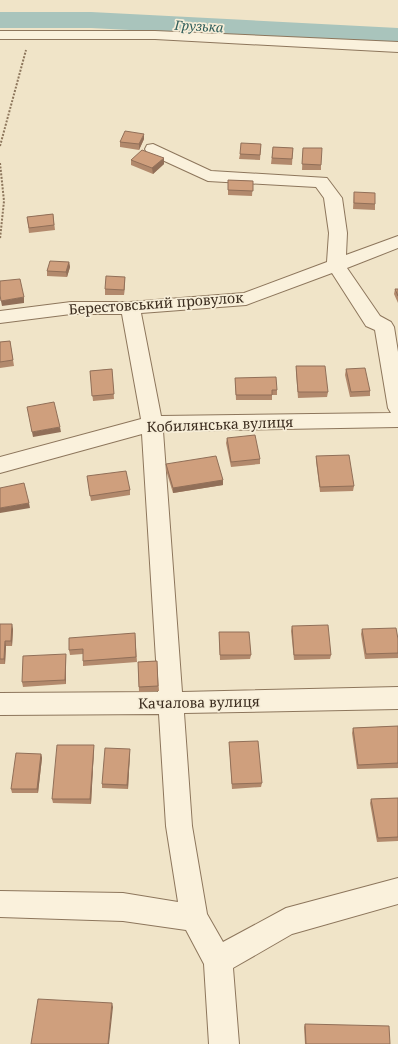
<svg xmlns="http://www.w3.org/2000/svg" width="398" height="1044" font-family="'Noto Serif',serif">
<rect width="100%" height="100%" fill="#f0e4c8"/>
<g fill="none" stroke-linecap="round" stroke-linejoin="round">
<path fill="#a9c4bc" fill-rule="evenodd" d="M 0,12 L 91,12 L 398,28 L 398,44 L 91,28 L 0,28 Z"/>
<g stroke="#8d765c" stroke-width="2">
<path id="minor" d="M 0,31 L 155,31 L 398,42 L 398,52 L 155,39 L 0,39 Z
M 153,144 L 211,171 L 327,178 L 342,198 L 347,233 L 346,255 L 398,236 L 398,248 L 347,268 L 380,316 L 391,322 L 394,327 L 398,352 L 398,427 L 163,431 L 182,692 L 398,687 L 398,709 L 184,713 L 192,826 L 207,914 L 223,942 L 286,908 L 398,878 L 398,904 L 292,934 L 233,968 L 239,1044 L 209,1044 L 204,964 L 186,930 L 123,921 L 0,917 L 0,891 L 123,893 L 178,902 L 166,826 L 159,714 L 0,715 L 0,693 L 158,692 L 142,434 L 0,473 L 0,457 L 141,419 L 122,314 L 71,314 L 0,323 L 0,311 L 71,302 L 130,302 L 244,293 L 327,262 L 329,233 L 324,198 L 316,187 L 208,181 L 147,153 L 145,149 L 147,145 ZM 332,273 L 366,326 L 375,330 L 388,408 L 391,413 L 161,416 L 141,313 L 246,305 Z"/>
</g>
<path stroke="#8d765c" stroke-width="2" stroke-dasharray="2 1.5" stroke-linecap="butt" d="M 0,146 L 26,50
M 0,163 L 4,201 L 0,239"/>
<use href="#minor" fill="#faf1dc" fill-rule="evenodd"/>
</g>
<path fill="#b2896c" d="M 144,139 L 139,150 L 120,147 L 120,142 Z
M 261,144 L 260,160 L 239,159 L 240,154 Z
M 273,147 L 293,148 L 292,165 L 271,164 Z
M 303,148 L 321,165 L 321,170 L 302,170 Z
M 131,160 L 164,164 L 153,174 L 131,165 Z
M 228,180 L 253,181 L 252,196 L 228,195 Z
M 354,192 L 375,204 L 375,210 L 353,209 Z
M 53,214 L 55,230 L 29,233 L 27,217 Z
M 69,262 L 70,267 L 67,277 L 47,276 L 47,271 Z
M 125,277 L 124,295 L 105,295 L 105,289 Z
M 395,289 L 398,289 L 398,303 L 394,294 Z
M 10,341 L 14,366 L 0,368 L 0,342 Z
M 296,366 L 328,392 L 327,397 L 298,398 L 296,372 Z
M 112,369 L 114,399 L 93,401 L 90,371 Z
M 346,369 L 370,391 L 370,396 L 350,397 L 345,375 Z
M 235,378 L 277,390 L 277,395 L 272,395 L 272,400 L 236,400 Z
M 227,438 L 260,459 L 260,464 L 231,467 L 226,443 Z
M 316,456 L 354,486 L 353,491 L 320,492 L 316,461 Z
M 166,464 L 223,480 L 223,485 L 173,493 L 166,470 Z
M 88,482 L 130,490 L 130,495 L 91,501 Z
M 0,624 L 13,629 L 12,646 L 6,646 L 5,664 L 0,664 Z
M 292,626 L 331,655 L 330,659 L 294,660 L 291,631 Z
M 362,629 L 398,639 L 398,658 L 365,659 L 361,634 Z
M 219,632 L 251,655 L 250,659 L 220,660 Z
M 135,633 L 137,662 L 83,666 L 83,654 L 70,655 L 69,650 Z
M 66,654 L 66,684 L 23,687 L 22,682 Z
M 157,661 L 159,691 L 139,692 L 138,662 Z
M 398,726 L 398,768 L 357,769 L 352,733 L 353,728 Z
M 229,742 L 262,783 L 261,787 L 232,789 Z
M 94,749 L 91,804 L 53,803 L 52,799 Z
M 130,753 L 128,789 L 102,788 L 102,784 Z
M 41,754 L 42,758 L 38,793 L 12,793 L 11,789 Z
M 398,798 L 398,841 L 377,842 L 370,803 L 371,799 Z
M 305,1024 L 390,1044 L 305,1044 L 304,1027 Z"/>
<path fill="#916f58" d="M 144,134 L 144,139 L 139,150 L 139,144 Z
M 164,158 L 164,164 L 153,174 L 152,168 Z
M 69,262 L 70,267 L 67,277 L 66,272 Z
M 125,277 L 125,282 L 124,295 L 124,290 Z
M 24,297 L 24,303 L 2,306 L 1,301 Z
M 60,427 L 61,432 L 33,437 L 32,432 Z
M 223,480 L 223,485 L 173,493 L 173,488 Z
M 29,503 L 30,508 L 0,513 L 0,508 Z
M 12,624 L 13,629 L 12,646 L 11,641 Z
M 5,641 L 6,646 L 5,664 L 4,659 Z
M 66,654 L 66,684 L 65,680 Z
M 94,745 L 94,749 L 91,804 L 90,799 Z
M 130,749 L 130,753 L 128,789 L 127,785 Z
M 41,754 L 42,758 L 38,793 L 37,789 Z
M 112,1003 L 113,1007 L 109,1044 L 108,1044 Z"/>
<path fill="#cf9f7d" stroke="#916f58" d="M 125,131 L 144,134 L 139,144 L 120,142 Z
M 241,143 L 261,144 L 260,155 L 240,154 Z
M 273,147 L 293,148 L 292,159 L 272,158 Z
M 303,148 L 322,148 L 321,165 L 302,164 Z
M 142,150 L 164,158 L 152,168 L 131,160 Z
M 228,180 L 253,181 L 253,191 L 228,190 Z
M 354,192 L 375,193 L 375,204 L 354,203 Z
M 53,214 L 54,225 L 29,228 L 27,217 Z
M 50,261 L 69,262 L 66,272 L 47,271 Z
M 106,276 L 125,277 L 124,290 L 105,289 Z
M 20,279 L 24,297 L 1,301 L 0,295 L 0,281 Z
M 395,289 L 398,289 L 398,296 Z
M 10,341 L 13,360 L 0,362 L 0,342 Z
M 296,366 L 325,366 L 328,392 L 298,392 Z
M 365,368 L 370,391 L 351,392 L 346,369 Z
M 112,369 L 114,394 L 92,396 L 90,371 Z
M 276,377 L 277,390 L 272,390 L 272,395 L 236,395 L 235,378 Z
M 54,402 L 60,427 L 32,432 L 27,407 Z
M 255,435 L 260,459 L 231,462 L 227,438 Z
M 349,455 L 354,486 L 320,487 L 316,456 Z
M 216,456 L 223,480 L 173,488 L 166,464 Z
M 126,471 L 130,490 L 90,496 L 87,476 Z
M 24,483 L 29,503 L 0,508 L 0,488 Z
M 0,624 L 12,624 L 11,641 L 5,641 L 4,659 L 0,659 Z
M 328,625 L 331,655 L 294,655 L 292,626 Z
M 396,628 L 398,639 L 398,653 L 366,654 L 362,629 Z
M 219,632 L 249,632 L 251,655 L 220,655 Z
M 135,633 L 136,657 L 83,661 L 83,649 L 69,650 L 69,638 Z
M 66,654 L 65,680 L 22,682 L 23,656 Z
M 157,661 L 158,686 L 139,687 L 138,662 Z
M 398,726 L 398,763 L 358,765 L 353,728 Z
M 258,741 L 262,783 L 232,784 L 229,742 Z
M 57,745 L 94,745 L 90,799 L 52,799 Z
M 105,748 L 130,749 L 127,785 L 102,784 Z
M 16,753 L 41,754 L 37,789 L 11,789 Z
M 398,798 L 398,837 L 378,838 L 371,799 Z
M 38,999 L 112,1003 L 108,1044 L 31,1044 Z
M 305,1024 L 389,1026 L 390,1044 L 306,1044 Z"/>
<g text-anchor="middle" dominant-baseline="central" stroke-width="3.5" stroke-linejoin="round" paint-order="stroke">
<g font-size="13" font-style="italic" fill="#2f5d5a" stroke="#f7eed8">
<text transform="translate(199 26) rotate(3)">Грузька</text>
</g>
<g font-size="14" fill="#3d2e20" stroke="#f7eed8">
<text transform="translate(156 303) rotate(-4)">Берестовський провулок</text>
<text transform="translate(220 424) rotate(-2)">Кобилянська вулиця</text>
<text transform="translate(199 702) rotate(-1)">Качалова вулиця</text>
</g>
</g>
</svg>
